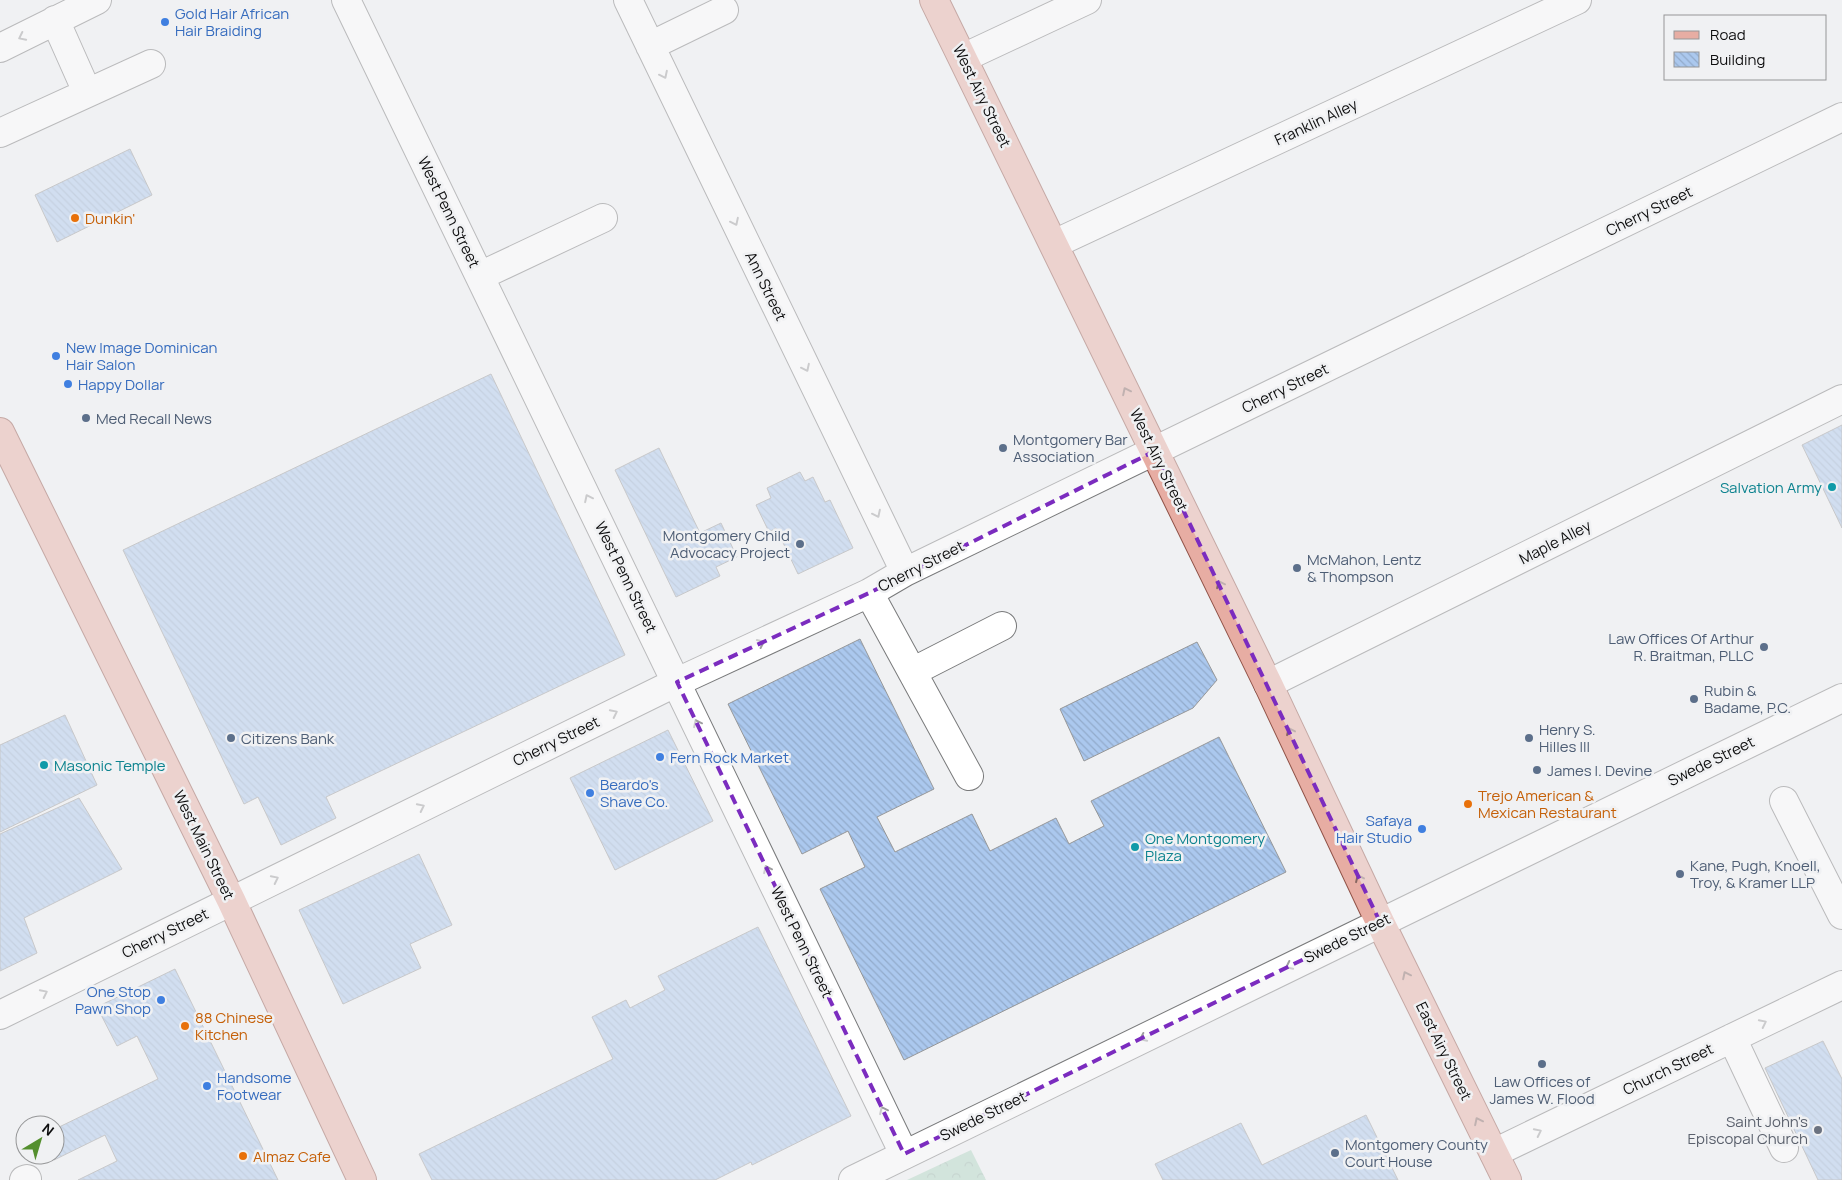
<svg xmlns="http://www.w3.org/2000/svg" width="1842" height="1180" font-family="Manrope,sans-serif">
<defs>
<pattern id="park-crowns" width="20" height="18" patternUnits="userSpaceOnUse" patternTransform="scale(1.25)"><rect width="20" height="18" fill="#aed4c2"/><path d="M2 6a3 3 0 1 1 6 0M12 15a3 3 0 1 1 6 0" fill="none" stroke="#94b5a6"/></pattern>
<pattern id="building-back-hatch" width="6" height="6" patternUnits="userSpaceOnUse" patternTransform="scale(1.25)"><rect width="6" height="6" fill="#abc8ee"/><path d="M-1 5l2 2M0 0l6 6M5-1l2 2" fill="none" stroke="#92abcb"/></pattern>
</defs>
<rect width="100%" height="100%" fill="#f0f1f3"/>
<path fill="url(#park-crowns)" d="M 971,1150 L 986,1180 L 907,1180 Z"/>
<path fill="url(#building-back-hatch)" stroke="#969798" d="M 130,149 L 152,195 L 57,242 L 35,195 Z
M 491,374 L 625,655 L 326,797 L 336,818 L 281,845 L 258,797 L 244,804 L 123,550 Z
M 1842,425 L 1842,528 L 1802,445 Z
M 659,448 L 700,533 L 721,523 L 737,557 L 716,567 L 720,576 L 676,597 L 615,470 Z
M 800,472 L 805,481 L 813,477 L 825,502 L 830,500 L 853,548 L 798,574 L 776,528 L 769,532 L 756,505 L 771,498 L 767,488 Z
M 860,639 L 934,789 L 877,817 L 895,852 L 972,814 L 990,851 L 1056,818 L 1069,844 L 1104,826 L 1091,801 L 1219,737 L 1286,872 L 904,1060 L 820,889 L 865,867 L 848,831 L 802,854 L 728,704 Z
M 1197,642 L 1217,680 L 1193,708 L 1084,761 L 1060,709 Z
M 65,715 L 97,785 L 0,832 L 0,745 Z
M 668,730 L 713,821 L 615,870 L 570,778 Z
M 79,798 L 122,869 L 24,918 L 37,953 L 0,971 L 0,834 Z
M 419,854 L 452,925 L 410,944 L 421,968 L 343,1004 L 299,910 Z
M 758,927 L 851,1116 L 752,1165 L 751,1162 L 715,1180 L 432,1180 L 419,1154 L 613,1059 L 592,1017 L 626,1000 L 630,1008 L 665,990 L 658,976 Z
M 175,969 L 278,1180 L 78,1180 L 117,1161 L 105,1135 L 54,1160 L 52,1155 L 55,1155 L 55,1129 L 158,1079 L 137,1036 L 117,1046 L 97,1007 Z
M 1823,1041 L 1842,1079 L 1842,1180 L 1818,1180 L 1765,1068 Z
M 1366,1115 L 1398,1180 L 1163,1180 L 1155,1164 L 1241,1123 L 1262,1165 Z"/>
<g fill="none" stroke-linecap="round" stroke-linejoin="round">
<g stroke="#797a7b" stroke-width="30">
<path id="minor" d="M 346,0 L 904,1154
M 628,0 L 905,572
M 55,20 L 87,92
M 650,46 L 724,10
M 0,48 L 97,0
M 963,58 L 1087,0
M 0,133 L 151,64
M 1054,244 L 1577,0
M 480,276 L 603,218
M 869,593 L 969,776
M 912,672 L 1002,626
M 1268,684 L 1842,399
M 1784,801 L 1842,915
M 0,1015 L 677,682 L 869,593 L 905,572 L 1842,117
M 1732,1038 L 1784,1148
M 1494,1153 L 1842,985
M 24,1180 L 27,1179
M 853,1180 L 1842,698"/>
</g>
<g stroke="#905247" stroke-width="30">
<path id="major" d="M 934,0 L 1268,684 L 1380,922 L 1507,1180
M 0,432 L 231,900 L 362,1180"/>
</g>
<use href="#minor" stroke="#fff" stroke-width="28"/>
<use href="#major" stroke="#e7ada3" stroke-width="28"/>
</g>
<defs><path id="oneway-chevron" d="M-2-3.5L2.5 0L-2 3.5" fill="none" stroke-width="1.6" stroke-linecap="round" stroke-linejoin="round" transform="scale(1.25)"/></defs>
<g stroke="#9e9e9f">
<use href="#oneway-chevron" transform="translate(22 37) rotate(154)"/>
<use href="#oneway-chevron" transform="translate(664 75) rotate(64)"/>
<use href="#oneway-chevron" transform="translate(735 222) rotate(64)"/>
<use href="#oneway-chevron" transform="translate(806 368) rotate(64)"/>
<use href="#oneway-chevron" transform="translate(588 498) rotate(-116)"/>
<use href="#oneway-chevron" transform="translate(877 514) rotate(64)"/>
<use href="#oneway-chevron" transform="translate(761 643) rotate(-25)"/>
<use href="#oneway-chevron" transform="translate(614 713) rotate(-26)"/>
<use href="#oneway-chevron" transform="translate(697 723) rotate(-116)"/>
<use href="#oneway-chevron" transform="translate(421 807) rotate(-26)"/>
<use href="#oneway-chevron" transform="translate(767 869) rotate(-116)"/>
<use href="#oneway-chevron" transform="translate(275 879) rotate(-26)"/>
<use href="#oneway-chevron" transform="translate(1289 966) rotate(154)"/>
<use href="#oneway-chevron" transform="translate(44 993) rotate(-26)"/>
<use href="#oneway-chevron" transform="translate(1763 1023) rotate(-26)"/>
<use href="#oneway-chevron" transform="translate(1143 1038) rotate(154)"/>
<use href="#oneway-chevron" transform="translate(883 1110) rotate(-116)"/>
<use href="#oneway-chevron" transform="translate(1538 1132) rotate(-26)"/>
</g>
<g stroke="#856560">
<use href="#oneway-chevron" transform="translate(1126 391) rotate(-116)"/>
<use href="#oneway-chevron" transform="translate(1220 584) rotate(-116)"/>
<use href="#oneway-chevron" transform="translate(1290 731) rotate(-115)"/>
<use href="#oneway-chevron" transform="translate(1359 878) rotate(-115)"/>
<use href="#oneway-chevron" transform="translate(1406 975) rotate(-116)"/>
<use href="#oneway-chevron" transform="translate(1478 1121) rotate(-116)"/>
</g>
<path d="M0 0H1842V1180H0ZM 1155,451 L 1380,922 L 904,1154 L 677,682 L 869,593 Z" fill="#f0f1f3" fill-opacity=".55" fill-rule="evenodd"/>
<path fill="none" stroke="#7b2cbf" stroke-width="4" stroke-dasharray="10 6" stroke-linejoin="round" d="M 1155,451 L 1380,922 L 904,1154 L 677,682 L 869,593 Z"/>
<g fill="#3f7fe0" stroke="#f0f1f3" stroke-width="2">
<circle cx="165" cy="22" r="5"/>
<circle cx="56" cy="356" r="5"/>
<circle cx="68" cy="384" r="5"/>
<circle cx="660" cy="757" r="5"/>
<circle cx="590" cy="793" r="5"/>
<circle cx="1422" cy="829" r="5"/>
<circle cx="161" cy="1000" r="5"/>
<circle cx="207" cy="1086" r="5"/>
</g>
<g fill="#e8710a" stroke="#f0f1f3" stroke-width="2">
<circle cx="75" cy="218" r="5"/>
<circle cx="1468" cy="804" r="5"/>
<circle cx="185" cy="1026" r="5"/>
<circle cx="243" cy="1156" r="5"/>
</g>
<g fill="#5c6f8a" stroke="#f0f1f3" stroke-width="2">
<circle cx="86" cy="418" r="5"/>
<circle cx="1003" cy="448" r="5"/>
<circle cx="800" cy="544" r="5"/>
<circle cx="1297" cy="568" r="5"/>
<circle cx="1764" cy="647" r="5"/>
<circle cx="1694" cy="699" r="5"/>
<circle cx="231" cy="738" r="5"/>
<circle cx="1529" cy="738" r="5"/>
<circle cx="1537" cy="770" r="5"/>
<circle cx="1680" cy="874" r="5"/>
<circle cx="1542" cy="1064" r="5"/>
<circle cx="1335" cy="1153" r="5"/>
</g>
<g fill="#0f9aa8" stroke="#f0f1f3" stroke-width="2">
<circle cx="1832" cy="487" r="5"/>
<circle cx="44" cy="765" r="5"/>
<circle cx="1135" cy="847" r="5"/>
</g>
<circle fill="#6b7280" stroke="#f0f1f3" stroke-width="2" cx="1818" cy="1130" r="5"/>
<g text-anchor="middle" dominant-baseline="central" stroke-width="5" stroke-linejoin="round" paint-order="stroke">
<g font-size="15" fill="#366cbe" stroke="#f0f1f3" text-anchor="start">
<text x="175" y="13">Gold Hair African<tspan x="175" dy="17">Hair Braiding</tspan></text>
<text x="66" y="347">New Image Dominican<tspan x="66" dy="17">Hair Salon</tspan></text>
<text x="78" y="384">Happy Dollar</text>
<text x="670" y="757">Fern Rock Market</text>
<text x="600" y="784">Beardo's<tspan x="600" dy="17">Shave Co.</tspan></text>
<text x="1412" y="820" text-anchor="end">Safaya<tspan x="1412" dy="17">Hair Studio</tspan></text>
<text x="151" y="991" text-anchor="end">One Stop<tspan x="151" dy="17">Pawn Shop</tspan></text>
<text x="217" y="1077">Handsome<tspan x="217" dy="17">Footwear</tspan></text>
</g>
<g font-size="15" fill="#0d0d0e" stroke="#f0f1f3">
<text transform="translate(982 96) rotate(64)">West Airy Street</text>
<text transform="translate(1316 122) rotate(-25)">Franklin Alley</text>
<text transform="translate(1649 211) rotate(-26)">Cherry Street</text>
<text transform="translate(449 212) rotate(64)">West Penn Street</text>
<text transform="translate(766 286) rotate(64)">Ann Street</text>
<text transform="translate(1285 388) rotate(-26)">Cherry Street</text>
<text transform="translate(1159 460) rotate(64)">West Airy Street</text>
<text transform="translate(1555 542) rotate(-27)">Maple Alley</text>
<text transform="translate(921 566) rotate(-27)">Cherry Street</text>
<text transform="translate(626 577) rotate(64)">West Penn Street</text>
<text transform="translate(556 741) rotate(-26)">Cherry Street</text>
<text transform="translate(1711 761) rotate(-26)">Swede Street</text>
<text transform="translate(204 845) rotate(64)">West Main Street</text>
<text transform="translate(165 933) rotate(-26)">Cherry Street</text>
<text transform="translate(1347 938) rotate(-26)">Swede Street</text>
<text transform="translate(802 942) rotate(64)">West Penn Street</text>
<text transform="translate(1444 1051) rotate(64)">East Airy Street</text>
<text transform="translate(1668 1069) rotate(-26)">Church Street</text>
<text transform="translate(983 1116) rotate(-26)">Swede Street</text>
</g>
<g font-size="15" fill="#c56008" stroke="#f0f1f3" text-anchor="start">
<text x="85" y="218">Dunkin'</text>
<text x="1478" y="795">Trejo American &amp;<tspan x="1478" dy="17">Mexican Restaurant</tspan></text>
<text x="195" y="1017">88 Chinese<tspan x="195" dy="17">Kitchen</tspan></text>
<text x="253" y="1156">Almaz Cafe</text>
</g>
<g font-size="15" fill="#4e5e75" stroke="#f0f1f3" text-anchor="start">
<text x="96" y="418">Med Recall News</text>
<text x="1013" y="439">Montgomery Bar<tspan x="1013" dy="17">Association</tspan></text>
<text x="790" y="535" text-anchor="end">Montgomery Child<tspan x="790" dy="17">Advocacy Project</tspan></text>
<text x="1307" y="559">McMahon, Lentz<tspan x="1307" dy="17">&amp; Thompson</tspan></text>
<text x="1754" y="638" text-anchor="end">Law Offices Of Arthur<tspan x="1754" dy="17">R. Braitman, PLLC</tspan></text>
<text x="1704" y="690">Rubin &amp;<tspan x="1704" dy="17">Badame, P.C.</tspan></text>
<text x="1539" y="729">Henry S.<tspan x="1539" dy="17">Hilles III</tspan></text>
<text x="241" y="738">Citizens Bank</text>
<text x="1547" y="770">James I. Devine</text>
<text x="1690" y="865">Kane, Pugh, Knoell,<tspan x="1690" dy="17">Troy, &amp; Kramer LLP</tspan></text>
<text x="1542" y="1081" text-anchor="middle">Law Offices of<tspan x="1542" dy="17">James W. Flood</tspan></text>
<text x="1345" y="1144">Montgomery County<tspan x="1345" dy="17">Court House</tspan></text>
</g>
<g font-size="15" fill="#0d838f" stroke="#f0f1f3" text-anchor="start">
<text x="1822" y="487" text-anchor="end">Salvation Army</text>
<text x="54" y="765">Masonic Temple</text>
<text x="1145" y="838">One Montgomery<tspan x="1145" dy="17">Plaza</tspan></text>
</g>
<g font-size="15" fill="#5b616d" stroke="#f0f1f3" text-anchor="end">
<text x="1808" y="1121">Saint John's<tspan x="1808" dy="17">Episcopal Church</tspan></text>
</g>
</g>
<rect x="1664" y="15" width="162" height="65" fill="#f0f1f3" stroke="#959697"/>
<rect x="1674" y="31" width="25" height="8" fill="#e7ada3" stroke="#959697"/>
<text x="1710" y="40" font-size="15" fill="#0d0d0e">Road</text>
<rect x="1674" y="52" width="25" height="15" fill="url(#building-back-hatch)" stroke="#959697"/>
<text x="1710" y="65" font-size="15" fill="#0d0d0e">Building</text>
<g transform="translate(40 1140) rotate(38)"><circle r="24" fill="#f0f1f3" stroke="#959697"/>
<path d="M0-4L9 19L0 12L-9 19Z" fill="#548f2e"/>
<text y="-8" font-size="14" font-weight="bold" text-anchor="middle" fill="#0d0d0e">N</text>
</g>
</svg>
